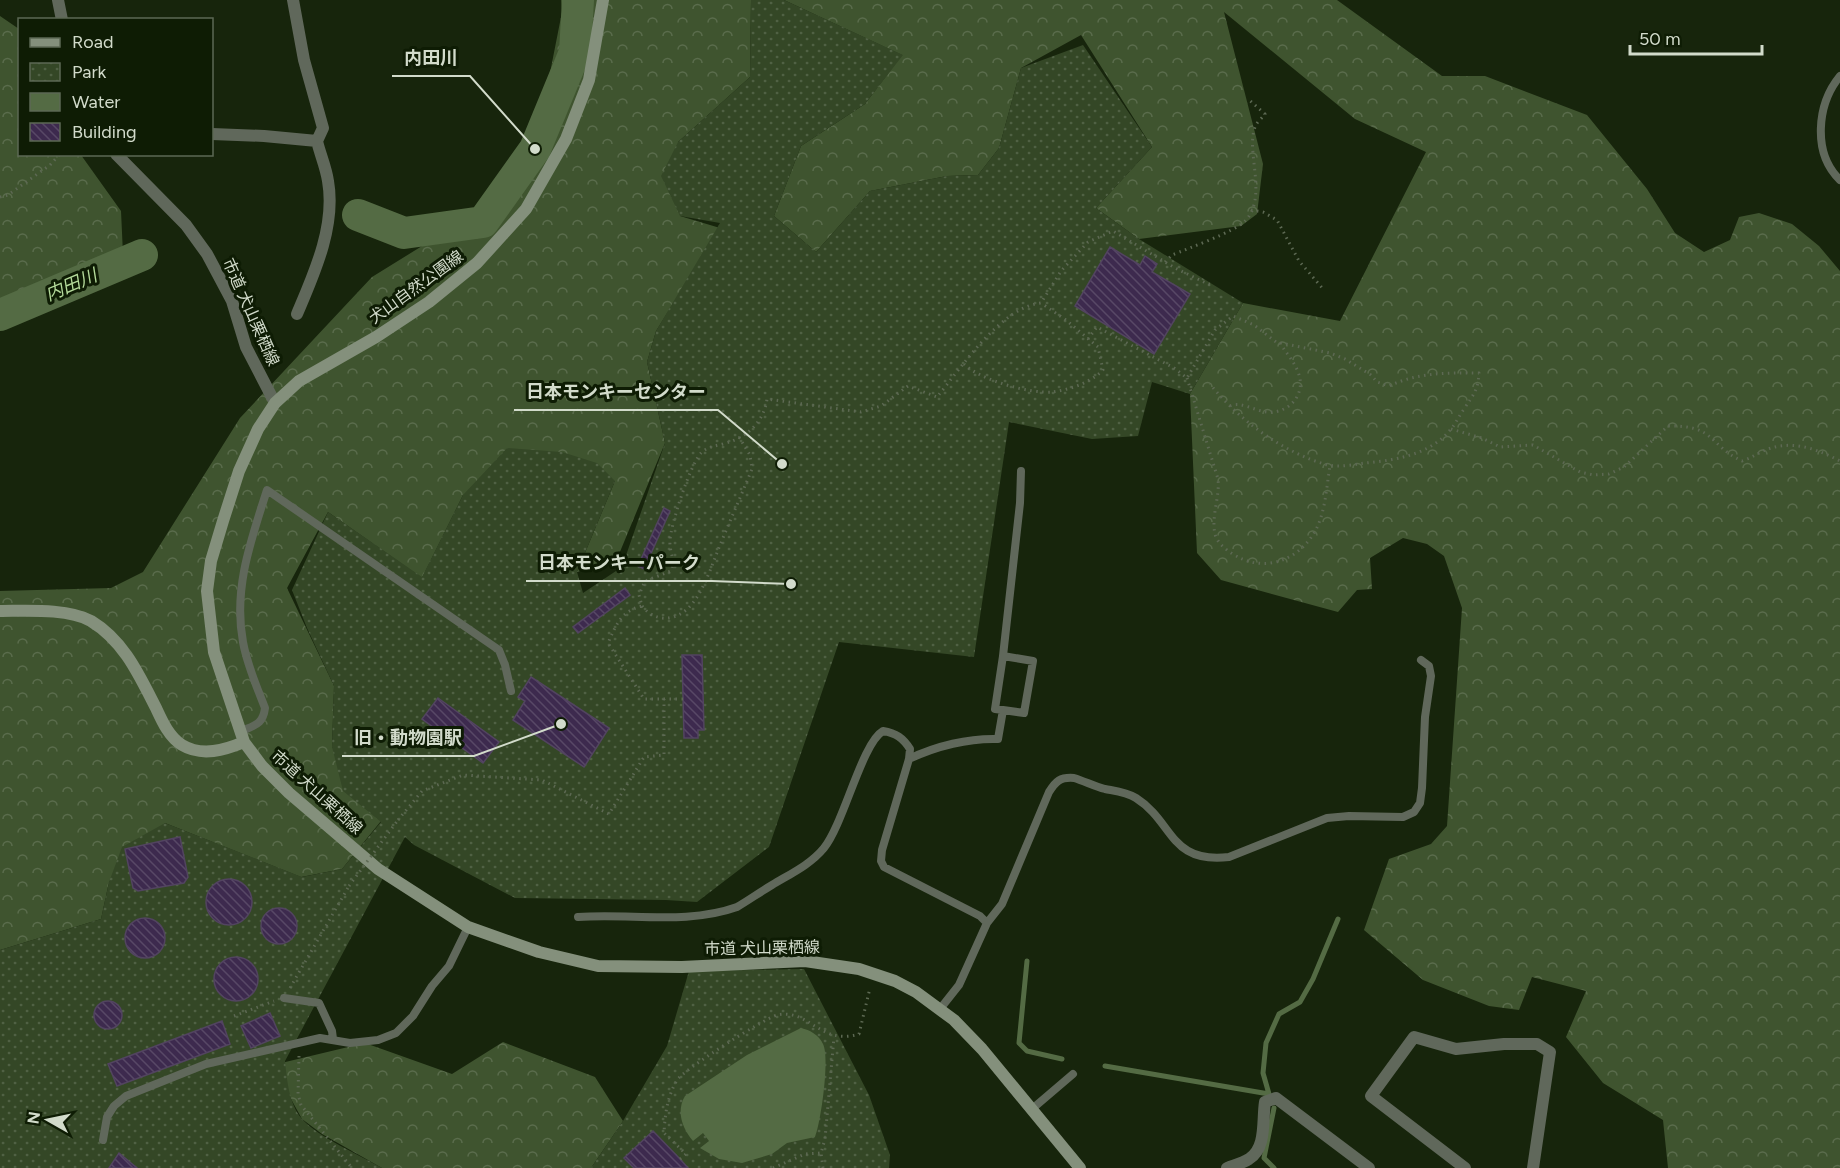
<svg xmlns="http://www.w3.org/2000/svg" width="1840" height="1168" font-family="Figtree,'Noto Sans JP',sans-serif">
<defs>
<pattern id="forest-crowns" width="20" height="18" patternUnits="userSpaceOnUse" patternTransform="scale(1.5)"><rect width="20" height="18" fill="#3f542f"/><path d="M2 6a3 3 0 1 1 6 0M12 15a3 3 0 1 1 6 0" fill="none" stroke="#5a6c4c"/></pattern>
<pattern id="park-dots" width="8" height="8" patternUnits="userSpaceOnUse" patternTransform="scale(1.5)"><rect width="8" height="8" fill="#344726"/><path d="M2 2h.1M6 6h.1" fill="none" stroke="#506144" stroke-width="1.8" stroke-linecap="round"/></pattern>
<pattern id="building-back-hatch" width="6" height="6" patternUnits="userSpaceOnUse" patternTransform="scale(1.5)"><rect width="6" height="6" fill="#3d2a4e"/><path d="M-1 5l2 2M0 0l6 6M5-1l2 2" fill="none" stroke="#584866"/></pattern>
</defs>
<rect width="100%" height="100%" fill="#17250c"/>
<path fill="url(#forest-crowns)" d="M 561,0 L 751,0 L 750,77 L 678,142 L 680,216 L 720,228 L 656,331 L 647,362 L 665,443 L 617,559 L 577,572 L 615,481 L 463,495 L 422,578 L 328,512 L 287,588 L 334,686 L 332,747 L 381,821 L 342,869 L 301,877 L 165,823 L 109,882 L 101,919 L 0,950 L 0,591 L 111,588 L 143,572 L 240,418 L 372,277 L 498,199 L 536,144 L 562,12 Z
M 784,0 L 1337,0 L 1442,76 L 1485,76 L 1587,115 L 1647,189 L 1675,233 L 1704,252 L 1730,240 L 1739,217 L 1759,213 L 1792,224 L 1819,246 L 1840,271 L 1840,1168 L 1668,1168 L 1663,1120 L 1603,1083 L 1566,1037 L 1586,991 L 1532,977 L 1519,1010 L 1489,1006 L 1423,980 L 1364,930 L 1389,859 L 1431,844 L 1447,826 L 1462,608 L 1444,556 L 1427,544 L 1403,538 L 1370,558 L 1372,589 L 1357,590 L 1338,612 L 1221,580 L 1197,553 L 1190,394 L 1243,303 L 1340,321 L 1426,152 L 1355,119 L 1224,12 L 1263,164 L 1257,214 L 1241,226 L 1139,239 L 1096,208 L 1152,147 L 1081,35 L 1021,68 L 999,148 L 978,175 L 947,176 L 870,191 L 816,252 L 774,216 L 801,146 L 865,104 L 902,55 Z
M 0,16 L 19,29 L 20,154 L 81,155 L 121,211 L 124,276 L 0,326 Z
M 503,1042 L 595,1077 L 623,1121 L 591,1168 L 382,1168 L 322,1134 L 302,1119 L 291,1099 L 239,1073 L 365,1043 L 452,1074 Z"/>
<path fill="url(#park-dots)" d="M 751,0 L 784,0 L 903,55 L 865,104 L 801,146 L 774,216 L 816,252 L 870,191 L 947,176 L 978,175 L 999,148 L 1021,68 L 1083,45 L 1152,147 L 1096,208 L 1139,239 L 1243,303 L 1190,394 L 1152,382 L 1138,436 L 1092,439 L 1009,422 L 974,657 L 839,642 L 769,847 L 697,902 L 666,900 L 515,898 L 414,845 L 405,837 L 285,1061 C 287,1080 289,1104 302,1119 C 318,1137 360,1155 382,1168 L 0,1168 L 0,950 L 101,919 L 109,882 L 122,847 L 165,823 L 302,877 L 342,869 L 381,822 L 343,791 L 332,747 L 334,686 L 307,628 L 292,590 L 328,512 L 422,577 L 463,495 L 507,448 L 562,452 L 597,463 L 615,481 L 577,572 L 583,593 L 622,567 L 665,443 L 647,362 L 656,331 L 720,223 L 680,216 L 661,176 L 678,142 L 750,77 Z
M 804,969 L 869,1095 L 890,1155 L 889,1168 L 591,1168 L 623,1121 L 667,1046 L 689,971 Z"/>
<path fill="#546b44" d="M 801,1028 C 810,1030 819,1035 823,1044 C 830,1057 821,1122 815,1137 L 787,1143 L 772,1154 L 742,1163 L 719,1159 L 700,1148 L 709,1141 L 703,1133 L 693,1141 C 682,1128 676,1111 685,1096 L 747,1055 Z"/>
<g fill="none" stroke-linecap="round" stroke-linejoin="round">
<path stroke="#546b44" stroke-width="5" d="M 1027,961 L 1019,1043 L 1027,1051 L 1062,1059
M 1105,1066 L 1269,1094 L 1263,1073 L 1266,1043 L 1279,1014 L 1300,1002 L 1313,979 L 1338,919
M 1274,1168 L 1264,1158 L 1274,1108"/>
<path stroke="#546b44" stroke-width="32" d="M 358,215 L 404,233 L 483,222 L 535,149 L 575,52 L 578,0
M 0,315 L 142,255"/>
</g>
<path fill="url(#building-back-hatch)" stroke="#524460" stroke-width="1.5" d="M 1110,247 L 1140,265 L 1145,256 L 1157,264 L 1152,272 L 1190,294 L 1154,354 L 1075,306 Z
M 664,508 L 670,511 L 644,569 L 638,566 Z
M 625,588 L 630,595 L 578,633 L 573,627 Z
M 682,655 L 702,655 L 704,730 L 698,730 L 698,738 L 684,738 Z
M 531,677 L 609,728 L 584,767 L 513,720 L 525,701 L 518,697 Z
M 438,698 L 499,742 L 483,763 L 422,719 Z
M 180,837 L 188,877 L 184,883 L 138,891 L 133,888 L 125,849 Z
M206 902a23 23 0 1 1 46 0a23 23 0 1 1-46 0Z
M261 926a18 18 0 1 1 36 0a18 18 0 1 1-36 0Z
M125 938a20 20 0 1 1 40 0a20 20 0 1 1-40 0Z
M214 979a22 22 0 1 1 44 0a22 22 0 1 1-44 0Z
M94 1015a14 14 0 1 1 28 0a14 14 0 1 1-28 0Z
M 270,1013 L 280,1036 L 251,1048 L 241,1026 Z
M 222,1021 L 230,1044 L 117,1086 L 108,1064 Z
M 653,1131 L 680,1159 L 688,1168 L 634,1168 L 624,1158 Z
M 119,1153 L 137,1168 L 109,1168 Z"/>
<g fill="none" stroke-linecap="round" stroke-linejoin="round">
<path stroke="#5d6953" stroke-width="3" stroke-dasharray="1.5 4.5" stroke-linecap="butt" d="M 0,197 L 8,195 L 50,165 L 60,154
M 1251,210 L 1263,212 L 1277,220 L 1299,261 L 1324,290
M 1165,262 L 1172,255 C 1189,248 1234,232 1245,221 C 1269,197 1244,148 1256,125 C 1258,121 1263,117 1265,114 L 1248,99
M 1088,339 L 1097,327 L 1174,368 L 1187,378 L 1215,330 L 1233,316 L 1254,325 L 1276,342 L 1330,353 L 1345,359 L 1371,375 L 1377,382 L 1389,386 C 1419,372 1447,373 1479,373 C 1478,391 1473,395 1464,409 C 1459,416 1456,423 1451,429 C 1430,455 1396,460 1365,463 C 1352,465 1337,468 1324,464 C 1281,451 1238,419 1210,384
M 964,364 C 980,380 1030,394 1053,392 C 1071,389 1090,383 1103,370 L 1098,347 L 1066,320 L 1041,303
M 1187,378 L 1218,479 C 1220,497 1211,516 1215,534 C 1217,544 1231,554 1240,558 C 1273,574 1309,553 1320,520 C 1326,503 1327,483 1330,466
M 1230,406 C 1241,401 1255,411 1267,412 C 1289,414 1307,394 1298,372 C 1294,361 1286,353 1280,343
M 1451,429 L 1482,438 L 1500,447 L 1533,445 L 1580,472 L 1593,475 L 1609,474 L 1624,467 L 1668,426 C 1716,425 1708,445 1742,461 C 1752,458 1759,452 1768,449 C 1793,440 1817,449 1840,461
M 642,606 C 656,624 678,621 692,604 C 704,589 711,568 718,550 C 729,523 741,496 752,469 L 750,455 L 739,437
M 683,699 L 644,699 L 608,643 C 616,625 621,611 642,606 L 639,595 L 645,581 L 671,571 C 676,560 669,552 670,540 C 671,524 690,465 701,453 C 708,446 717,446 726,443 C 748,437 764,421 767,399 L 861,412 L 881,406 L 908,386 L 937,397 C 962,367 1001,307 1041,303 L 1061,271 L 1088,242 L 1113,231 L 1175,268 L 1208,284 L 1214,285
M 398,820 L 422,791 L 463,775 L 542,780 L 609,814 L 644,757 L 664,755 L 664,699
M 290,988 L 349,886
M 234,1016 L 274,1001
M 299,1056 L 298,1094 L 301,1105 L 352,1168
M 680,1159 L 686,1154 L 664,1133 C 665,1115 667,1097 677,1080 C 683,1070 765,1018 777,1015 C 809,1008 820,1046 859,1034 L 870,988
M 773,1168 L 805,1154 L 821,1153
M 823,1168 L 821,1153 L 825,1139 L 834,1037"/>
<path stroke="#60685b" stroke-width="8" d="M 1840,76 C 1817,104 1812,153 1840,180
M 1003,710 L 995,709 L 1003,656
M 240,732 C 254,725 263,725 265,708 C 257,687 247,665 243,642 C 233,589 251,540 267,490 L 499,650 L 505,665 L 511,691
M 909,759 C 936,746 969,738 998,739 L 1003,710 L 1024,713 L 1033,661 L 1003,656 L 1020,503 L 1021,471
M 578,917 C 630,913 687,925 737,907 C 749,900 760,892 772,885 C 790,874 810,865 824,848 C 844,823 862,743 883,731 C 896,733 903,738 910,749 L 909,759 L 882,850 L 881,861 L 884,867 L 980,916 L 987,923
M 284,998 L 319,1003 L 332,1031 L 333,1039
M 940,1009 L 959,985 L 987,923 L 1002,904 L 1049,792 C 1056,781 1060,777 1074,778 C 1084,781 1094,786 1105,789 C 1115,791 1126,792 1136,798 C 1174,822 1169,864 1229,857 L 1327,818 L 1349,816 L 1403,817 L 1414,812 L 1420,803 L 1422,788 L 1425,717 L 1431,676 L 1429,666 L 1421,660
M 1032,1109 L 1073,1074
M 103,1140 L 107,1117 L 114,1106 L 126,1096 L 206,1064 L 320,1038 L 350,1043 L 378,1040 L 396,1033 L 413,1016 L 432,986 L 449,966 L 468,927"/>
<path stroke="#60685b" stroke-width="12" d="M 58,0 L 62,20
M 293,0 L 304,60 L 323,128 L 317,141 C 320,154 326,167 328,181 C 336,226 314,274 297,314
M 212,134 L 264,136 L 317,141
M 116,154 L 186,225 L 207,254 L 232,301 L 246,347 L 275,403
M 1227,1168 C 1235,1165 1243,1163 1249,1159 C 1267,1148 1262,1120 1265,1102 L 1276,1098 L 1369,1168
M 1465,1168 L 1371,1096 L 1414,1037 L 1456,1049 L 1504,1044 L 1537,1044 L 1550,1052 L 1533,1168"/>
<path stroke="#84907c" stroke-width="12" d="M 603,0 L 589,80 L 566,139 L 526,209 L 477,263 L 429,302 L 376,337 L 299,381 L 275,403 L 258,429 L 239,471 L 223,521 L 211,561 L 207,591 L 214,652 L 244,742 L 262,766 L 289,793 L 378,869 L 468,927 L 539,952 L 598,966 L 682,967 L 805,961 L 859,969 L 895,981 L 916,992 L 954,1020 L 982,1049 L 1080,1168
M 0,611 C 25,611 68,608 91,621 C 124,641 139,675 156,708 C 162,721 169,737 182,745 C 202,757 225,750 244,742"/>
<path stroke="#5d6953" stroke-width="3" stroke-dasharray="1.5 4.5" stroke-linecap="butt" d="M 349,886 L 398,820"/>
</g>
<g text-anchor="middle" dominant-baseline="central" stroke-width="6" stroke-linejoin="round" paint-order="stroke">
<g font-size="16" fill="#d2dbcb" stroke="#0e1c04">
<text transform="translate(416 287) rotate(-36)">犬山自然公園線</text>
<text transform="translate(251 312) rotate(66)">市道 犬山栗栖線</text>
<text transform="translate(317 792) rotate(42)">市道 犬山栗栖線</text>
<text transform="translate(762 948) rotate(-1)">市道 犬山栗栖線</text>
</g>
<g font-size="18" font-style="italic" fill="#b4da9a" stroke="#0e1c04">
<text transform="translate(71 285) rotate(-23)">内田川</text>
</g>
</g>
<path fill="none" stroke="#d2dbcb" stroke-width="2" d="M535 149L470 76H392M782 464L718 410H514M791 584L712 581H526M561 724L474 756H342"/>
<g fill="#d2dbcb" stroke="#0e1c04" stroke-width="2">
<circle cx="535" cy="149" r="6"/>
<circle cx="782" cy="464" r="6"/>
<circle cx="791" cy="584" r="6"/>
<circle cx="561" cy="724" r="6"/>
</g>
<g font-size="18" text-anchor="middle" font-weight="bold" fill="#d2dbcb" stroke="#0e1c04" stroke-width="6" stroke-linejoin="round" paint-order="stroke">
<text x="431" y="64">内田川</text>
<text x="616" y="398">日本モンキーセンター</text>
<text x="619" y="569">日本モンキーパーク</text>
<text x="408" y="744">旧・動物園駅</text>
</g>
<rect x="18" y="18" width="195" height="138" fill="#0e1c04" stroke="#5c6854" stroke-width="1.5"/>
<rect x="30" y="38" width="30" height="9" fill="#84907c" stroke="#5c6854" stroke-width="1.5"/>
<text x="72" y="48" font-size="18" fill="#d2dbcb">Road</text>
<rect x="30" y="63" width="30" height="18" fill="url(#park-dots)" stroke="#5c6854" stroke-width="1.5"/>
<text x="72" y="78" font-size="18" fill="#d2dbcb">Park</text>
<rect x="30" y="93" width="30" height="18" fill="#546b44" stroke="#5c6854" stroke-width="1.5"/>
<text x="72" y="108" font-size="18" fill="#d2dbcb">Water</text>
<rect x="30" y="123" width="30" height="18" fill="url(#building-back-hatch)" stroke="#5c6854" stroke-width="1.5"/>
<text x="72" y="138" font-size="18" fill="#d2dbcb">Building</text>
<g transform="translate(48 1120) rotate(279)" stroke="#0e1c04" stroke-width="4.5" paint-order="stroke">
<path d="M0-4.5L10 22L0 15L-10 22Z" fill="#d2dbcb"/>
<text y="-9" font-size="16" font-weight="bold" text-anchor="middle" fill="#d2dbcb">N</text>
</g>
<path d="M1630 45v9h132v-9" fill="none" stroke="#d2dbcb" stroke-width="3"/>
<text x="1639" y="45" font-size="18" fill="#d2dbcb" stroke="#0e1c04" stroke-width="4.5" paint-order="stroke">50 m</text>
</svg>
